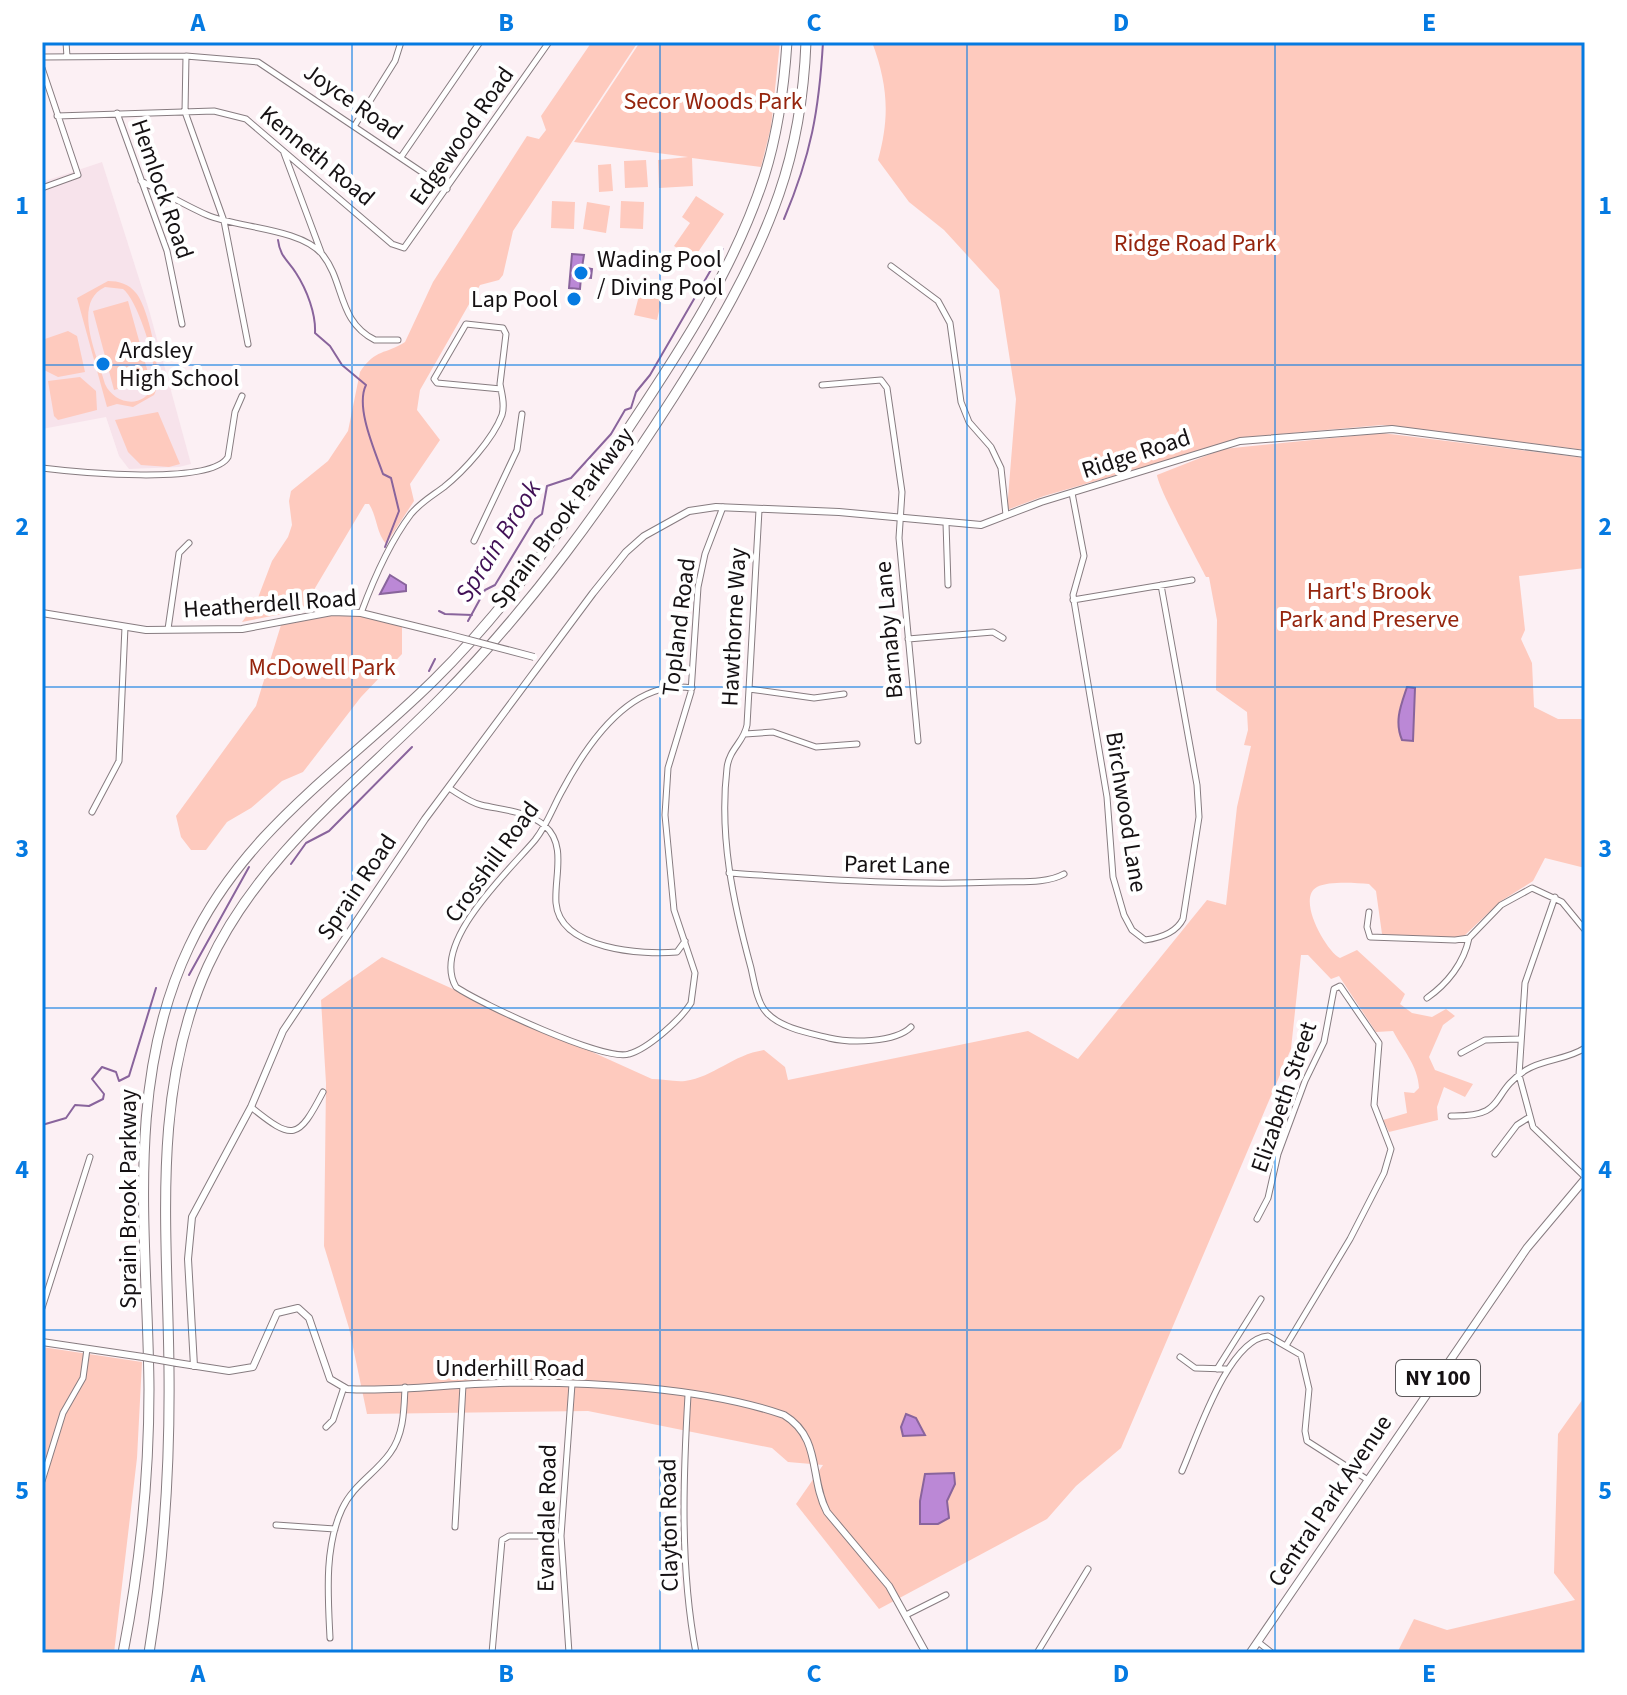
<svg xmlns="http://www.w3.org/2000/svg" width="1627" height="1695" font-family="'Source Sans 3',sans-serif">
<rect width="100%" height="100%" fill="#fcf0f4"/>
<path fill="#f7e3eb" d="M 102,162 L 149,310 L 191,464 L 179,467 L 129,469 L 119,456 L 106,417 L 42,429 L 42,182 Z"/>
<path fill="#fecabe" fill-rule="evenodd" d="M 638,42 L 513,231 L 503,275 L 499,280 L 480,285 L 420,390 L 417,410 L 440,440 L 410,484 L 414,501 L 386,544 C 376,532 377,516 369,504 L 365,504 L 302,610 L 242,622 L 256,603 L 272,561 L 288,537 L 292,525 L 289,501 L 291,491 L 328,461 L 348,431 L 360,372 C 376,348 385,355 405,342 L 433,282 L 527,136 L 539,139 L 546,130 L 541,116 L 591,43 Z
M 640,42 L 780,42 L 771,127 L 761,167 L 692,158 L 693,186 L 659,188 L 658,160 L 688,157 L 574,142 Z
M 872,42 L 1585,42 L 1585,450 L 1382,425 L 1247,437 L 1044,496 L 1007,510 L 1016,399 L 999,290 L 944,230 L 909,202 L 878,160 C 890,117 888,85 872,42 Z
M 646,160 L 648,187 L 625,188 L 624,161 Z
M 611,164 L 613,191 L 599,192 L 598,165 Z
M 696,196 L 724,214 L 694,258 L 674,246 L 690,223 L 682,217 Z
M 552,201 L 575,202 L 574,229 L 551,228 Z
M 621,201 L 644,202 L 643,229 L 620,228 Z
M 587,202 L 610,206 L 606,233 L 583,229 Z
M 108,281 C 119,281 129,284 136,293 C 149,308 164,378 154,395 L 133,407 L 117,404 L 107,407 L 77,298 ZM 105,287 L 123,289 C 138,300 160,369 153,386 C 143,410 114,404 105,384 C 98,357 71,303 105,287 Z
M 641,288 L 663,294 L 657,320 L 634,315 Z
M 128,301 L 150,380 L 114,390 L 93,311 Z
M 68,331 L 77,336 L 85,372 L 58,377 L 42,369 L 42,340 Z
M 80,377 L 96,391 L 97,410 L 58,420 L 54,416 L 48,381 Z
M 158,412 L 180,464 L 169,467 L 141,465 L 128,452 L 115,420 Z
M 1382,433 L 1585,458 L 1585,568 L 1519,576 L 1525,630 L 1521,639 L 1532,663 L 1534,707 L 1558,719 L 1585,719 L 1585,868 L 1545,858 L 1533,881 L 1501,901 L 1464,936 L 1434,940 L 1382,934 L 1376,891 L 1369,884 C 1355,883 1329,881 1317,887 C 1296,898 1326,951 1340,958 L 1357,950 L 1405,994 L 1400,1004 L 1412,1013 L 1432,1017 L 1446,1009 L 1455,1016 L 1443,1025 L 1429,1057 L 1435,1070 L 1473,1084 L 1465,1097 L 1444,1087 L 1437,1107 L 1438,1120 L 1389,1132 L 1383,1120 L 1407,1113 L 1404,1092 L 1414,1093 L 1419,1088 C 1418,1066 1403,1050 1393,1031 L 1376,1032 L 1339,976 L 1331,979 L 1308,955 L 1301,955 L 1291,1049 L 1121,1448 L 1076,1486 L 1047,1519 L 879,1609 L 796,1504 L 823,1465 L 788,1462 L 772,1448 L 588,1411 L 367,1414 L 349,1328 L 324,1246 L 326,1083 L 321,1000 L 382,957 L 652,1079 C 662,1079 674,1082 685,1081 C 714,1077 732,1055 764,1050 L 785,1067 L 788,1080 L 1028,1031 L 1078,1059 L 1207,900 L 1226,905 L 1237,807 L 1251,746 L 1244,745 L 1248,730 L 1247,712 L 1216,690 L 1217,620 L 1209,577 L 1206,577 C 1197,559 1158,488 1157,475 L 1223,449 Z
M 339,614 L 359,615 L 402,626 L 402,654 L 361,697 L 303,772 L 282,781 L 251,808 L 227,822 L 206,850 L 191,850 L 181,837 L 176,816 L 256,706 L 281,625 Z
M 42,1347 L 142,1362 L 137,1458 L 114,1653 L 42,1653 Z
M 1585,1396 L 1585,1653 L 1397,1653 L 1414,1619 L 1447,1630 L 1575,1600 L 1554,1573 L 1558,1434 Z"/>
<path fill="#bb88d6" stroke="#89649c" stroke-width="2" d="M 572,254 L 584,255 L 582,267 L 592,269 L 591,278 L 581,277 L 580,289 L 569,288 Z
M 390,575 L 406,585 L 406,591 L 380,594 Z
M 1407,687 L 1415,688 L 1413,741 L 1402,740 C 1394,721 1401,705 1407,687 Z
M 906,1414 L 916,1418 L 925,1435 L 903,1436 L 901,1427 Z
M 954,1473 L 955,1484 L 947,1501 L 949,1518 L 938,1524 L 920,1524 L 920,1501 L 925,1474 Z"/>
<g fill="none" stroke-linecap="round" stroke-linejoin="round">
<path stroke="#89649c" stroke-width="2" d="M 784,219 C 811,155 819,111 823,42
M 278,240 C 280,257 288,260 296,273 C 307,290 316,314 315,333 L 330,346 L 342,365 L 366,385 C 355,407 375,451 383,474 L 391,478 L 399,511 L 385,547
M 439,611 L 445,614 L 472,615
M 468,621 L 485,590 L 495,585 L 535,519 L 542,514 L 547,486 L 571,478 L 611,434 L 625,410 L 631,408 L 636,392 L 650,375 L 723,249
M 429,671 L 435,659
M 291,864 L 306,843 L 329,831 L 412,747
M 189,975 L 249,867
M 42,1125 L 66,1118 L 75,1105 L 89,1106 L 103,1099 L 104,1094 L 92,1079 L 102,1067 L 116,1072 L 119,1081 L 129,1076 L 156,988"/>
<g stroke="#877c80" stroke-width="7">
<path id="minor" d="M 66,42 L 67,57
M 186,56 L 185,112 L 224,221 L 248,344
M 42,57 L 186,56 L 258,62 L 447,189
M 42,68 L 78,175 L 42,188
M 117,113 L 167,251 L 182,324
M 57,116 L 214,111 L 246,119 L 392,244 L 404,248 L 549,42
M 355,125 L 395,61 L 401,42
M 284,153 L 321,252
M 401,157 L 480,42
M 141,181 C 163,192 184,205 207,215 C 237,228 300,228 322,254 C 345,282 337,321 375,340 L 398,340
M 891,266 L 938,301 L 950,323 L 961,402 L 969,422 L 991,447 L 1001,468 L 1006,515
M 822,385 L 881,380 L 887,388 L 902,492 L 899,538 L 918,741
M 42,468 C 74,472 211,486 228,457 L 235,412 L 242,396
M 1072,493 L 1084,556 L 1073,595 L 1107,797 L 1113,877 L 1124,915 L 1132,930 L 1145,940 C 1160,938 1176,933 1183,919 L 1199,817 L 1197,785 L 1161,585
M 759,510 L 747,725 C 744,742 729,749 727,768 C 719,836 733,902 751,968 C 754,981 757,1003 767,1013 C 781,1028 809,1033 829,1038 C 850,1043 895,1043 911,1027
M 946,523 L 948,585
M 474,541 L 517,450 L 522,414
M 1073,600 L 1192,580
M 361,613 C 374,578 389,543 411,514 C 421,502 432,496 444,487 C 464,471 493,439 502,415 C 505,405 502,394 500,384 L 506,334 L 503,328 L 466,324 L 434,379 L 437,383 L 501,389
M 168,629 L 179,553 L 189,543
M 908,639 L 993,632 L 1003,638
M 692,688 C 631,678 587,744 562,791 C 553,807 547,825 535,840 C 509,871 430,943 456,987 C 481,1004 605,1062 629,1054 C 648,1049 681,1019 691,1003 L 695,973 L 674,910 L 665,815 L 668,768 L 691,692 L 698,587 L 705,554 L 723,507
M 749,689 L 814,698 L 844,694
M 745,734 L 773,732 L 816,747 L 857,744
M 449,788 C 459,794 469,802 481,805 C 502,810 528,811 545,826 C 567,845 554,878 556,903 C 560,950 643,955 677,952 L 685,941
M 92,812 L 119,761 L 125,627
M 729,873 C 819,879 907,886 998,882 C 1019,881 1046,884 1064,874
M 1555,897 L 1525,983 L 1519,1075 L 1533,1127 L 1585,1177
M 1369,912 L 1367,927 L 1370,937 L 1455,940 L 1469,938 L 1501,905 L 1532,888 L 1562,902 L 1585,930
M 1427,998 C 1447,984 1464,963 1469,938
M 1461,1053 L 1485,1040 L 1519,1039
M 251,1107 C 293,1141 298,1140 323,1092
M 1451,1116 C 1509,1117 1488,1094 1526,1070 C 1543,1059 1567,1060 1585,1048
M 1495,1154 L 1517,1125 L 1528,1118
M 1257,1219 L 1268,1198 L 1278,1154 L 1305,1081 L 1324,1042 L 1334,989 L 1340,986 L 1379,1043 L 1374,1105 L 1391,1149 L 1384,1173 L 1350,1239 L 1287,1344
M 42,1308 L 90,1157
M 1180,1357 L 1195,1368 L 1226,1369
M 1217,1369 L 1261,1299
M 688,1395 C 683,1481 680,1568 696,1653
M 326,1427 L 333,1420 L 344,1387
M 1182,1471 C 1197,1437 1228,1339 1268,1336 L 1301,1355 L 1309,1389 L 1305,1431 L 1307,1441 L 1368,1480
M 42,1481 L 63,1413 L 83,1378 L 87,1349
M 276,1525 L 335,1529
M 455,1527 L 463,1385
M 906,1615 L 946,1595
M 330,1638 C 328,1596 324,1548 342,1509 C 353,1485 375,1474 390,1453 C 404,1434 404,1410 405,1387
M 1258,1642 L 1272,1653
M 492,1653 L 502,1540 L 509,1536 L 561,1536
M 569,1653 L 561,1536 L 572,1384
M 1037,1653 L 1088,1569"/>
</g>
<g stroke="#877c80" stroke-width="8">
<path id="tertiary" d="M 42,613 L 146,630 L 242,629 L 332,612 L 361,613 L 446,634
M 42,1342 L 143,1357
M 177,1363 L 229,1371 L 253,1367 L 277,1313 L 298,1308 L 309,1318 L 330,1379 L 347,1389 C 397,1392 449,1384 499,1383 C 585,1381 703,1387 784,1415 C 822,1438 809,1478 827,1512 L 889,1586 L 926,1653
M 194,1366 L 188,1259 L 192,1217 L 251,1107 L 283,1031 L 425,819 L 593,593 L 626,552 L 644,536 L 689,511 L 716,507 L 839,512 L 981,525 L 1041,502 L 1240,441 L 1392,429 L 1585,454"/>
</g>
<g stroke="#877c80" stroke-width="9">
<path id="primary" d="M 1250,1653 L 1527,1248 L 1585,1179"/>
</g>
<g stroke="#877c80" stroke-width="11">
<path id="motorway" d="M 123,1653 C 140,1566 149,1478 149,1389 C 148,1241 123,1086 189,947 C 244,829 345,768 434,680 C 510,605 572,515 630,426 C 682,348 735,267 764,177 C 778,133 784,88 787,42
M 149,1653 C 164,1560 170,1465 169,1371 C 168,1235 150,1093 208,966 C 259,855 356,784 440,699 C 530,608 605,504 674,396 C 714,333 754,266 779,194 C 796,145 804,94 806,42"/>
</g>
<use href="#minor" stroke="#fff" stroke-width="5"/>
<use href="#tertiary" stroke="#fff" stroke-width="6"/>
<use href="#primary" stroke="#fff" stroke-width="7"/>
<use href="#motorway" stroke="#fff" stroke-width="9"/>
<g stroke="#877c80" stroke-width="8" stroke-linecap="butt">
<path id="tertiary-bridge" d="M 446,634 L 534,657
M 143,1357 L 177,1363"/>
</g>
<use href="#tertiary-bridge" stroke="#fff" stroke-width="6"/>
</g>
<path fill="none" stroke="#057ae1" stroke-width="2" stroke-opacity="0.55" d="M 352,42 L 352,1653M 660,42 L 660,1653M 967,42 L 967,1653M 1275,42 L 1275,1653M 42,365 L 1585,365M 42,687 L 1585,687M 42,1008 L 1585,1008M 42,1330 L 1585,1330"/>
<g fill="#057ae1" stroke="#fff" stroke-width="3">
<circle cx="581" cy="273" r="8"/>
<circle cx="574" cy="299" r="8"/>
<circle cx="103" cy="364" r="8"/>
</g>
<g text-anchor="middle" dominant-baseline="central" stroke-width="8" stroke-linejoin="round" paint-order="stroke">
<rect fill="#fff" stroke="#5b585a" stroke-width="2" x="1396" y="1360" width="84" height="36" rx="6"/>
<g font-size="22" font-weight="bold" fill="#151113">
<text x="1438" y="1378">NY 100</text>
</g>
<g font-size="24" fill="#95240d" stroke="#fff">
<text x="713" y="101">Secor Woods Park</text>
<text x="1195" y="243">Ridge Road Park</text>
<text x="1369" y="591">Hart's Brook<tspan x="1369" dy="28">Park and Preserve</tspan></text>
<text x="322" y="667">McDowell Park</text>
</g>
<g font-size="24" fill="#151113" stroke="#fff">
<text transform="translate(353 102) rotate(35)">Joyce Road</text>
<text transform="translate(462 136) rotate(-55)">Edgewood Road</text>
<text transform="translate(317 156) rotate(40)">Kenneth Road</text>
<text transform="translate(162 189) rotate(71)">Hemlock Road</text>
<text transform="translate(1136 454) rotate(-18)">Ridge Road</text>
<text transform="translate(562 518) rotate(-53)">Sprain Brook Parkway</text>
<text transform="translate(270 604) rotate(-4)">Heatherdell Road</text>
<text transform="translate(679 627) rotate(-83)">Topland Road</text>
<text transform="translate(734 627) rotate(-87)">Hawthorne Way</text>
<text transform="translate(889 630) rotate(-95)">Barnaby Lane</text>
<text transform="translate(1126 812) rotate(81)">Birchwood Lane</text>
<text transform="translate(492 862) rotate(-54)">Crosshill Road</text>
<text transform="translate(897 865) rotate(1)">Paret Lane</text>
<text transform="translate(357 887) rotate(-56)">Sprain Road</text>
<text transform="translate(1284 1097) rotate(-71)">Elizabeth Street</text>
<text transform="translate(128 1199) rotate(-90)">Sprain Brook Parkway</text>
<text x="510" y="1368">Underhill Road</text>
<text transform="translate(1330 1501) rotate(-56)">Central Park Avenue</text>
<text transform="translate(547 1518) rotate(-89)">Evandale Road</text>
<text transform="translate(669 1525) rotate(-91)">Clayton Road</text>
</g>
<g font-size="24" fill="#151113" stroke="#fff" text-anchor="start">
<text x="597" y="259">Wading Pool<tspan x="597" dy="28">/ Diving Pool</tspan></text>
<text x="558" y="299" text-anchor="end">Lap Pool</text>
<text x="119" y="350">Ardsley<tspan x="119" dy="28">High School</tspan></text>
</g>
<g font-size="26" font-style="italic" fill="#411056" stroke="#fff">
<text transform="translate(498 541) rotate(-58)">Sprain Brook</text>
</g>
</g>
<rect width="1627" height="1695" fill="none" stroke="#ffffff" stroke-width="88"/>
<rect x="44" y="44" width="1539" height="1607" fill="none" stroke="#057ae1" stroke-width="3"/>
<g font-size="26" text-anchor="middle" font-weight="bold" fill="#057ae1">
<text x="198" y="31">A</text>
<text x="506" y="31">B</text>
<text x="814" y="31">C</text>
<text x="1121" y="31">D</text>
<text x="1429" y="31">E</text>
<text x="22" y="214">1</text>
<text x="1605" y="214">1</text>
<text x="22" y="535">2</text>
<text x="1605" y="535">2</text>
<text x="22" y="857">3</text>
<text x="1605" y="857">3</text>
<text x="22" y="1178">4</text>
<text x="1605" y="1178">4</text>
<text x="22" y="1499">5</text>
<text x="1605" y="1499">5</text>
<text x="198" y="1682">A</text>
<text x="506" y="1682">B</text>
<text x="814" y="1682">C</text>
<text x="1121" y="1682">D</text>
<text x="1429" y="1682">E</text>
</g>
</svg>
